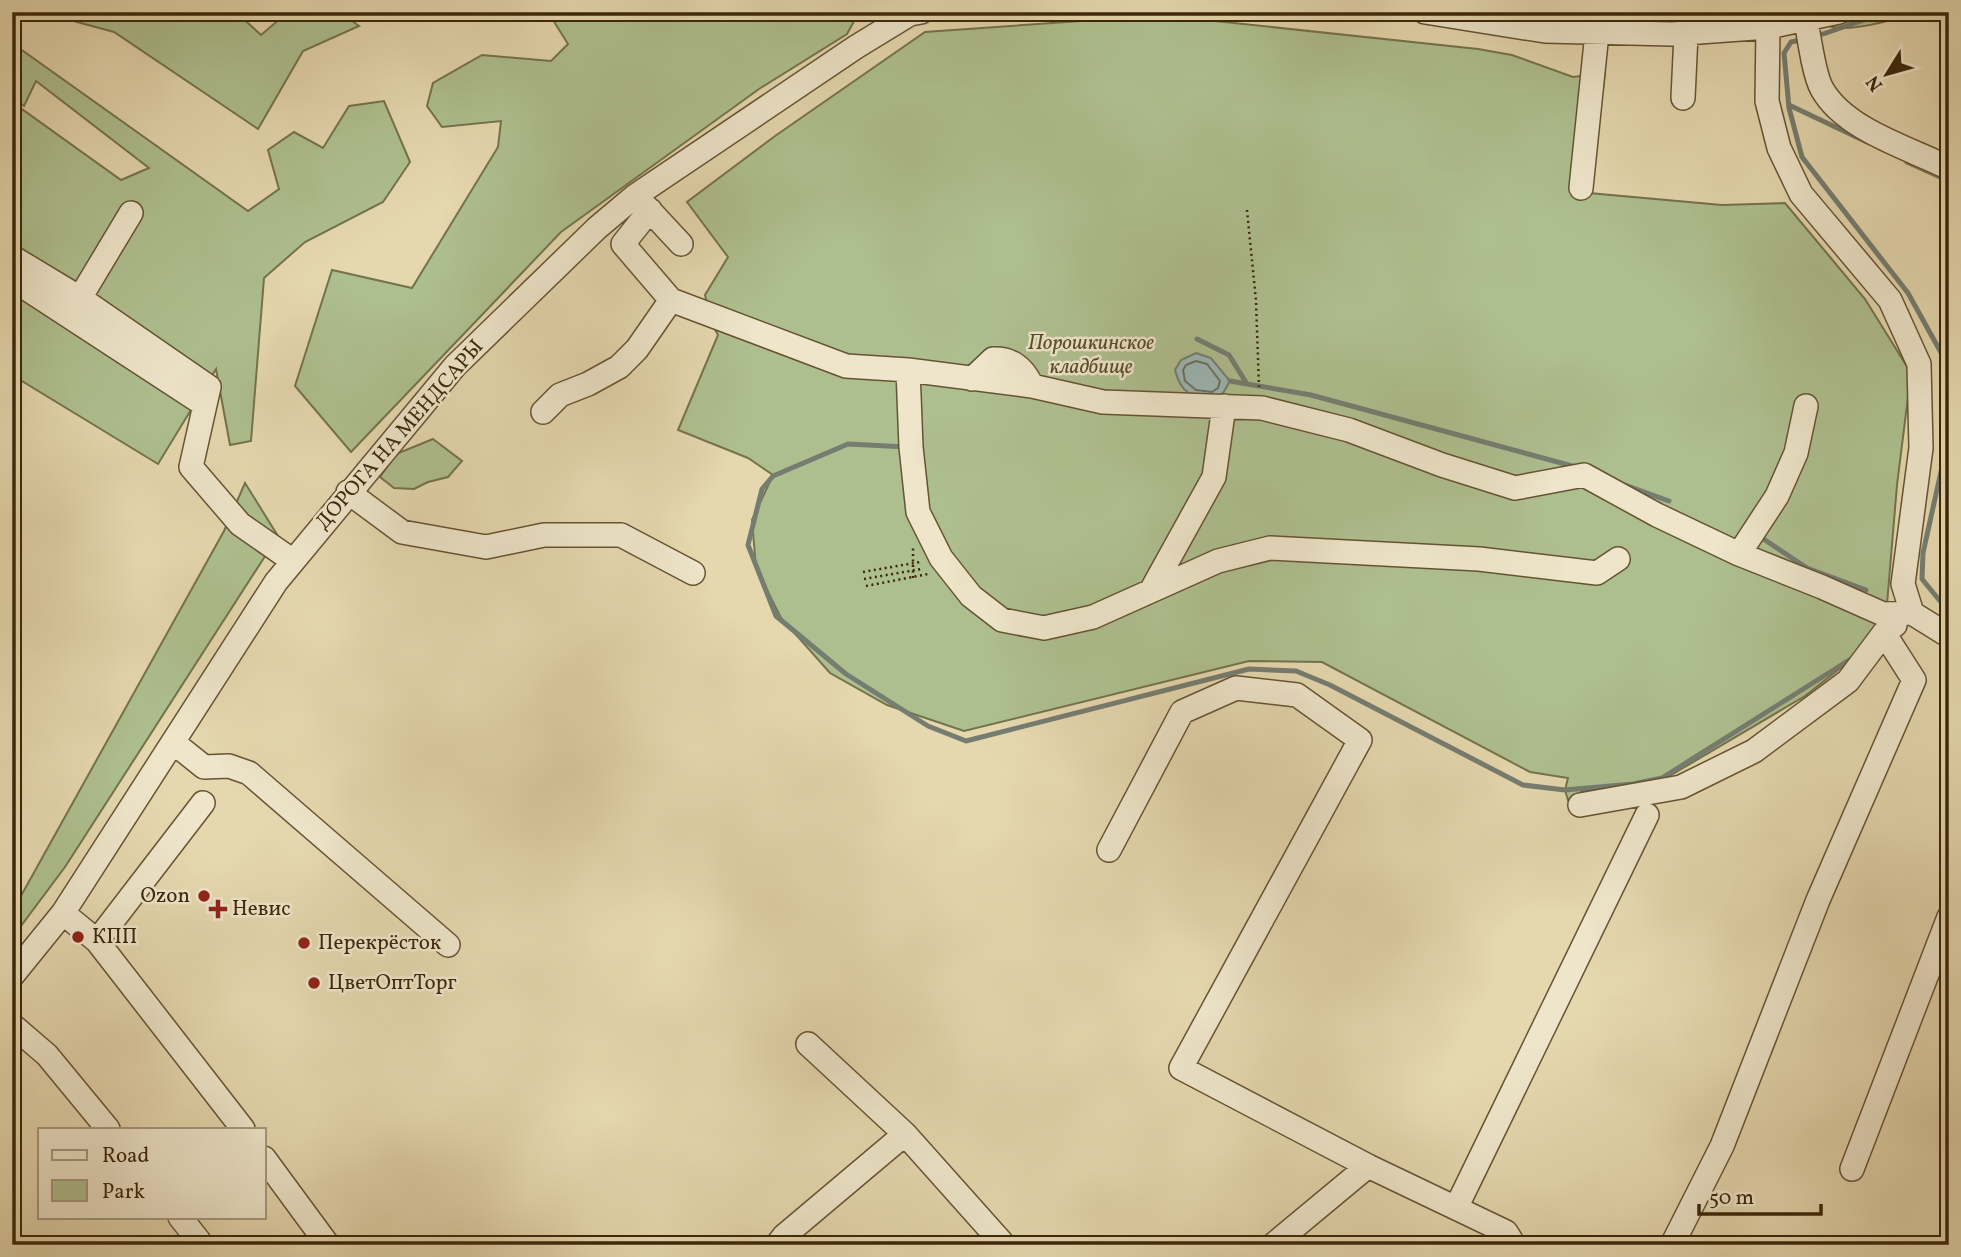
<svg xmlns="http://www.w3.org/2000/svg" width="1961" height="1257" font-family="Vollkorn,serif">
<rect width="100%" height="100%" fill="#e5d7ae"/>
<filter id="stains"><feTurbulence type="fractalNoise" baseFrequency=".00286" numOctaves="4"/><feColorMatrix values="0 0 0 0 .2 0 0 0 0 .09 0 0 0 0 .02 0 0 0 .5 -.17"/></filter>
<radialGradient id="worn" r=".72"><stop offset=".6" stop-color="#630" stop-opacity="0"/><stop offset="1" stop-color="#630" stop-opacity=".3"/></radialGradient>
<path fill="#aebf8f" stroke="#74734c" stroke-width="2" d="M 40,12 L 236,12 L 261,35 L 288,12 L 340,12 L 359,26 L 303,51 L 258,129 L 114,32 Z
M 548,12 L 859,12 L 847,34 L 759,89 L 561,232 L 351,452 L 295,386 L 332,270 L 412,288 L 498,147 L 501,121 L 442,127 L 427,106 L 433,83 L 482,55 L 551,61 L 568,44 Z
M 1878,12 L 1915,12 C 1893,20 1848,34 1826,25 L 1868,18 Z
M 1139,17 L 1196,19 L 1478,49 L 1512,55 L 1573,77 L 1605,73 L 1589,193 L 1722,205 L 1785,203 L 1865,299 L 1911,373 L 1897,485 L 1887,604 L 1879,623 L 1857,655 L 1805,696 L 1661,781 L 1582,791 L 1576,798 L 1568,800 L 1565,790 L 1568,778 L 1530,772 L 1322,662 L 1249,661 L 964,731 L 887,705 L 830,673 L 781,618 L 756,568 L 752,520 L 773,475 L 748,458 L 678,430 L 718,335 L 706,313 L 708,308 L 705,295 L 728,257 L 687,202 L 775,136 L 925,32 Z
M 12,43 L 248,211 L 279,189 L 268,150 L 294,132 L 323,148 L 349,106 L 384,101 L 410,162 L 383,202 L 305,242 L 264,278 L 251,441 L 230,445 L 216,369 L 158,464 L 12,375 L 12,102 L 121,180 L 149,168 L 36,81 L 24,106 L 12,96 Z
M 433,439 L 462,461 L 448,477 L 428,482 L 414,489 L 394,488 L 380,477 L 396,454 Z
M 245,483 L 278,536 L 65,867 L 12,938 L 12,912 L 224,531 Z"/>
<path fill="#9bb7b6" stroke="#757d71" stroke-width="2" d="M 1196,353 L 1211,358 L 1230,381 L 1223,393 L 1214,400 C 1191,396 1181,394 1175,370 L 1181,360 Z"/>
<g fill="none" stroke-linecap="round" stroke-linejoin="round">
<path stroke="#6b6f60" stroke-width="2" d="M 1196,361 L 1207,364 L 1220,381 L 1218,388 L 1212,392 L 1196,390 L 1185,381 L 1183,370 L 1186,365 Z"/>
<path stroke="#757d71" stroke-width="5" d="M 1823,34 L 1887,12
M 1796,41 L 1791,42 L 1784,53 L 1789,108 L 1802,157 L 1908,293 L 1944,358 L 1948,440 L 1923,553 L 1922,579 L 1940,601 L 1949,607
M 1789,105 L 1867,142
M 1907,162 L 1949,181
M 1197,339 L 1229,355 L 1247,384 L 1311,395 L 1576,467
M 1230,381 L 1247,384
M 907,447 L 848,444 L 773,476 L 762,489 L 748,545 L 776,616 L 846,674 L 928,726 L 966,741 L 1249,669 L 1296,671 L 1330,685 L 1523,785 L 1565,790 L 1633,784 L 1662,778 L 1854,657
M 1625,485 L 1669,501
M 1759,536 L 1807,568 L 1866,590"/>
<g stroke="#665333" stroke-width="26">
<path id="minor" d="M 1425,12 L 1545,31 L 1672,34 L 1768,27 L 1839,12
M 1806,20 C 1809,37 1814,75 1822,89 C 1845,130 1909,148 1949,168
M 1768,27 L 1767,101 L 1779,148 L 1801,194 L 1890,300 L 1919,364 L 1921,448 L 1903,584 L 1912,613 L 1949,636
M 1683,98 L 1686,34
M 1581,188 L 1597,33
M 640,200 L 681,244
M 650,210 L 623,244 L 671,300 L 846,366 L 908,370 L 1032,386 L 1103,402 L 1262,408 L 1349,430 L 1442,465 L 1515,488 L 1584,475 L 1657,515 L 1739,554 L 1822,587 L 1883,614 L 1912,613
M 12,257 L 80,298 L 209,387 L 191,467 L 240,524 L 293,561
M 12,279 L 205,405
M 80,298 L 131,213
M 908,370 L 911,447 L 918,512 L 941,558 L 971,596 L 1002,620 L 1044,628 L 1093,617 L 1218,561 L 1270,548 L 1479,559 L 1597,573 L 1618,559
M 972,379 L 993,359 C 1013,358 1024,369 1032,386
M 543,412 L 560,395 L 588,384 L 619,367 L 637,349 L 671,300
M 348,492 L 402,532 L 486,547 L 544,535 L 621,535 L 693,573
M 1739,554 L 1777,496 L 1796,453 L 1806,406
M 1152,589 L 1214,477 L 1224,406
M 174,743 L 204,767 L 229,766 L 249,773 L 448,945
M 1580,805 L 1681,787 L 1754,751 L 1848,681 L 1884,633 L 1895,625
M 1109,850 L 1182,712 L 1236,688 L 1297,695 L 1360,740 L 1181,1068 L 1368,1166 L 1506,1232 L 1514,1245
M 63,913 L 97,941 L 203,803
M 97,941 L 243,1129
M 12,976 L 63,913 L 276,582 L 455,366 L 597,228 L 635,196 L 856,47 L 910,14 L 921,12
M 12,1025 L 47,1055 L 108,1129
M 808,1044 L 905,1134 L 1004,1245
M 264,1158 L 328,1245
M 1852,1169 L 1949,917
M 1456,1208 L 1647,815
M 180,1217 L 199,1241
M 777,1245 L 784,1236 L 905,1134
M 1273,1245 L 1368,1166
M 1672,1245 L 1722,1146 L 1818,900 L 1914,680 L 1884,633"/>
</g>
<path stroke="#3b270a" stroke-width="2.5" stroke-dasharray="2 3.5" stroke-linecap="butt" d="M 1247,210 L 1256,301 L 1259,387
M 1940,384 L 1949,385
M 863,572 L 920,562
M 913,578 L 913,547
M 864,579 L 921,569
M 866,586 L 928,574"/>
<use href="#minor" stroke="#eee5ca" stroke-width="23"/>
</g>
<g fill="#8f2418" stroke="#eee5ca" stroke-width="2.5">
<circle cx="204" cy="896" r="7"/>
<path d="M214.5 898.5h7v7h7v7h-7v7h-7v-7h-7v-7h7z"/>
<circle cx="78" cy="937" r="7"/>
<circle cx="304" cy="943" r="7"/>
<circle cx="314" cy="983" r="7"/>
</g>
<g text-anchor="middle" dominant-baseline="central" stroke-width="5" stroke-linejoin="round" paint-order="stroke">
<g font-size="21" font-style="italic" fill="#584d2b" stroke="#eee5ca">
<text x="1091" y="343">Порошкинское<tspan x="1091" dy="24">кладбище</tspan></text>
</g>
<g font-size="21" fill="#3b270a" stroke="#eee5ca">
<text transform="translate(400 435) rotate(-49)">ДОРОГА НА МЕНДСАРЫ</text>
</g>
<g font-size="21" fill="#3b270a" stroke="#eee5ca" text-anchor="start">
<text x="190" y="896" text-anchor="end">Ozon</text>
<text x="232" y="909">Невис</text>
<text x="92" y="937">КПП</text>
<text x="318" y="943">Перекрёсток</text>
<text x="328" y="983">ЦветОптТорг</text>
</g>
</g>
<rect width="1961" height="1257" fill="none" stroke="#e5d7ae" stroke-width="42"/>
<rect x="14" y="14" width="1933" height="1229" fill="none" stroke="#3b270a" stroke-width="3.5"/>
<rect x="21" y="21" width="1919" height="1215" fill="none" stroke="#3b270a" stroke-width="2"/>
<rect x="38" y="1128" width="228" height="91" fill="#eee5ca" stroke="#a6997d" stroke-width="2"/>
<rect x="52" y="1150" width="35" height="10" fill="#eee5ca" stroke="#a6997d" stroke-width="2"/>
<text x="102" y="1162" font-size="21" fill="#3b270a">Road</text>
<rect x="52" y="1180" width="35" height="21" fill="#aebf8f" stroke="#a6997d" stroke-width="2"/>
<text x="102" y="1198" font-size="21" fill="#3b270a">Park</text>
<g transform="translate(1887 74) rotate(233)" stroke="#eee5ca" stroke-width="5" paint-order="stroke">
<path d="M0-5L12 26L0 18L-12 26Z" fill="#3b270a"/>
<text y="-10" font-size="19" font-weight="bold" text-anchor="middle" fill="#3b270a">N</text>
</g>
<path d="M1699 1204v10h122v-10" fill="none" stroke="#3b270a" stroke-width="3.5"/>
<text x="1709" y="1204" font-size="21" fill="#3b270a" stroke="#eee5ca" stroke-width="5" paint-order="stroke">50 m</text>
<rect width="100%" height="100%" filter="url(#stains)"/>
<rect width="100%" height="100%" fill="url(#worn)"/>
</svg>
